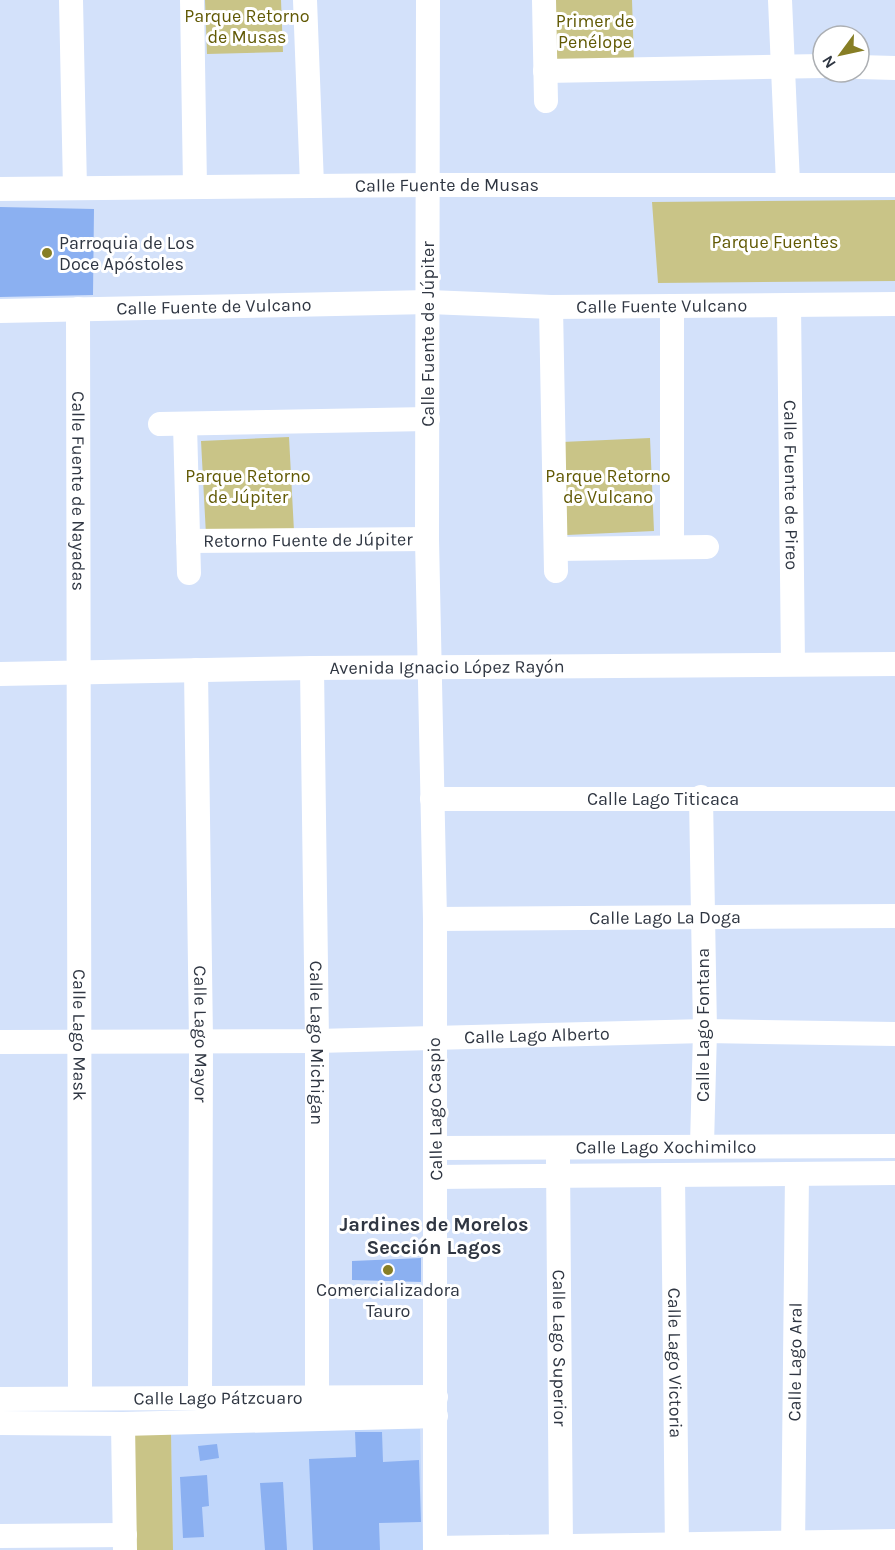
<svg xmlns="http://www.w3.org/2000/svg" width="895" height="1550" font-family="Karla,sans-serif">
<rect width="100%" height="100%" fill="#d3e1fa"/>
<path fill="#c1d7fb" d="M 420,1429 L 423,1550 L 173,1550 L 171,1432 Z"/>
<path fill="#c9c487" d="M 205,0 L 281,0 L 283,52 L 207,54 Z
M 555,0 L 632,0 L 634,62 L 557,64 Z
M 895,200 L 895,281 L 658,283 L 652,202 Z
M 289,437 L 294,531 L 206,535 L 201,441 Z
M 650,438 L 654,531 L 567,535 L 562,442 Z
M 133,1432 L 171,1432 L 173,1550 L 134,1550 Z"/>
<path fill="#8bb0f1" d="M 0,207 L 94,209 L 93,295 L 0,297 Z
M 421,1258 L 421,1282 L 352,1280 L 352,1261 Z
M 355,1432 L 382,1432 L 383,1462 L 419,1460 L 421,1522 L 379,1523 L 380,1550 L 313,1550 L 309,1459 L 356,1457 Z
M 217,1444 L 219,1458 L 200,1461 L 198,1446 Z
M 207,1475 L 209,1506 L 202,1507 L 204,1537 L 183,1538 L 180,1477 Z
M 283,1482 L 287,1550 L 265,1550 L 260,1483 Z"/>
<g fill="none" stroke-linecap="round" stroke-linejoin="round">
<g stroke="#fff" stroke-width="24">
<path d="M 71,0 L 75,188"/>
<path d="M 192,0 L 195,186"/>
<path d="M 305,0 L 312,185"/>
<path d="M 428,0 L 427,539 L 435,919 L 435,1550"/>
<path d="M 544,0 L 546,101"/>
<path d="M 780,0 L 788,183"/>
<path d="M 859,67 L 895,68"/>
<path d="M 545,71 L 823,66"/>
<path id="s1" d="M 0,189 L 427,185 L 895,185"/>
<path id="s2" d="M 789,305 L 793,664"/>
<path d="M 551,307 L 556,571"/>
<path id="s3" d="M 78,309 L 80,1398"/>
<path id="s4" d="M 0,311 L 429,302 L 551,307 L 895,304"/>
<path d="M 160,424 L 428,419"/>
<path d="M 185,425 L 189,573"/>
<path id="s5" d="M 188,541 L 427,539"/>
<path d="M 672,547 L 672,306"/>
<path d="M 556,549 L 707,547"/>
<path id="s6" d="M 312,668 L 317,1041 L 317,1418"/>
<path id="s7" d="M 196,670 L 201,1041 L 200,1399"/>
<path id="s8" d="M 0,674 L 312,668 L 895,664"/>
<path d="M 701,797 L 705,1031 L 702,1145"/>
<path id="s9" d="M 432,799 L 895,799"/>
<path id="s10" d="M 435,919 L 895,916"/>
<path id="s11" d="M 0,1042 L 317,1041 L 705,1031 L 895,1034"/>
<path id="s12" d="M 436,1148 L 895,1146"/>
<path id="s13" d="M 558,1159 L 561,1550"/>
<path id="s14" d="M 673,1175 L 677,1550"/>
<path d="M 436,1177 L 895,1173"/>
<path id="s15" d="M 0,1399 L 436,1397"/>
<path d="M 0,1423 L 123,1424 L 436,1416"/>
<path d="M 123,1424 L 125,1550"/>
<path d="M 0,1536 L 125,1535"/>
<path d="M 435,1548 L 895,1541"/>
<path id="s16" d="M 793,1550 L 797,1174"/>
</g>
</g>
<g fill="#877e25" stroke="#fff" stroke-width="2">
<circle cx="47" cy="253" r="6"/>
<circle cx="388" cy="1270" r="6"/>
</g>
<g text-anchor="middle" dominant-baseline="central" stroke-width="6" stroke-linejoin="round" paint-order="stroke">
<g font-size="18" fill="#615904" stroke="#fff">
<text x="247" y="16">Parque Retorno<tspan x="247" dy="21">de Musas</tspan></text>
<text x="595" y="21">Primer de<tspan x="595" dy="21">Penélope</tspan></text>
<text x="775" y="242">Parque Fuentes</text>
<text x="248" y="476">Parque Retorno<tspan x="248" dy="21">de Júpiter</tspan></text>
<text x="608" y="476">Parque Retorno<tspan x="608" dy="21">de Vulcano</tspan></text>
</g>
<g font-size="18" fill="#2f3642" stroke="#fff">
<text stroke="none"><textPath href="#s1" startOffset="447">Calle Fuente de Musas</textPath></text>
<text stroke="none"><textPath href="#s4" startOffset="214">Calle Fuente de Vulcano</textPath></text>
<text stroke="none"><textPath href="#s4" startOffset="662">Calle Fuente Vulcano</textPath></text>
<text transform="translate(428 334) rotate(-90)">Calle Fuente de Júpiter</text>
<text stroke="none"><textPath href="#s2" startOffset="180">Calle Fuente de Pireo</textPath></text>
<text stroke="none"><textPath href="#s3" startOffset="182">Calle Fuente de Nayadas</textPath></text>
<text stroke="none"><textPath href="#s5" startOffset="120">Retorno Fuente de Júpiter</textPath></text>
<text stroke="none"><textPath href="#s8" startOffset="447">Avenida Ignacio López Rayón</textPath></text>
<text stroke="none"><textPath href="#s9" startOffset="231">Calle Lago Titicaca</textPath></text>
<text stroke="none"><textPath href="#s10" startOffset="230">Calle Lago La Doga</textPath></text>
<text transform="translate(703 1025) rotate(-90)">Calle Lago Fontana</text>
<text stroke="none"><textPath href="#s3" startOffset="726">Calle Lago Mask</textPath></text>
<text stroke="none"><textPath href="#s7" startOffset="364">Calle Lago Mayor</textPath></text>
<text stroke="none"><textPath href="#s11" startOffset="537">Calle Lago Alberto</textPath></text>
<text stroke="none"><textPath href="#s6" startOffset="375">Calle Lago Michigan</textPath></text>
<text transform="translate(435 1109) rotate(-91)">Calle Lago Caspio</text>
<text stroke="none"><textPath href="#s12" startOffset="230">Calle Lago Xochimilco</textPath></text>
<text stroke="none"><textPath href="#s13" startOffset="189">Calle Lago Superior</textPath></text>
<text stroke="none"><textPath href="#s16" startOffset="188">Calle Lago Aral</textPath></text>
<text stroke="none"><textPath href="#s14" startOffset="188">Calle Lago Victoria</textPath></text>
<text stroke="none"><textPath href="#s15" startOffset="218">Calle Lago Pátzcuaro</textPath></text>
</g>
<g font-size="18" fill="#2f3642" stroke="#fff" text-anchor="start">
<text x="59" y="243">Parroquia de Los<tspan x="59" dy="21">Doce Apóstoles</tspan></text>
<text x="388" y="1290" text-anchor="middle">Comercializadora<tspan x="388" dy="21">Tauro</tspan></text>
</g>
<g font-size="20" font-weight="bold" fill="#2f3642" stroke="#fff">
<text x="434" y="1224">Jardines de Morelos<tspan x="434" dy="23">Sección Lagos</tspan></text>
</g>
</g>
<g transform="translate(841 54) rotate(237)"><circle r="28" fill="#ffffff" stroke="#acafb3" stroke-width="1.5"/>
<path d="M0-4.5L10 22L0 15L-10 22Z" fill="#877e25"/>
<text y="-9" font-size="16" font-weight="bold" text-anchor="middle" fill="#2f3642">N</text>
</g>
</svg>
